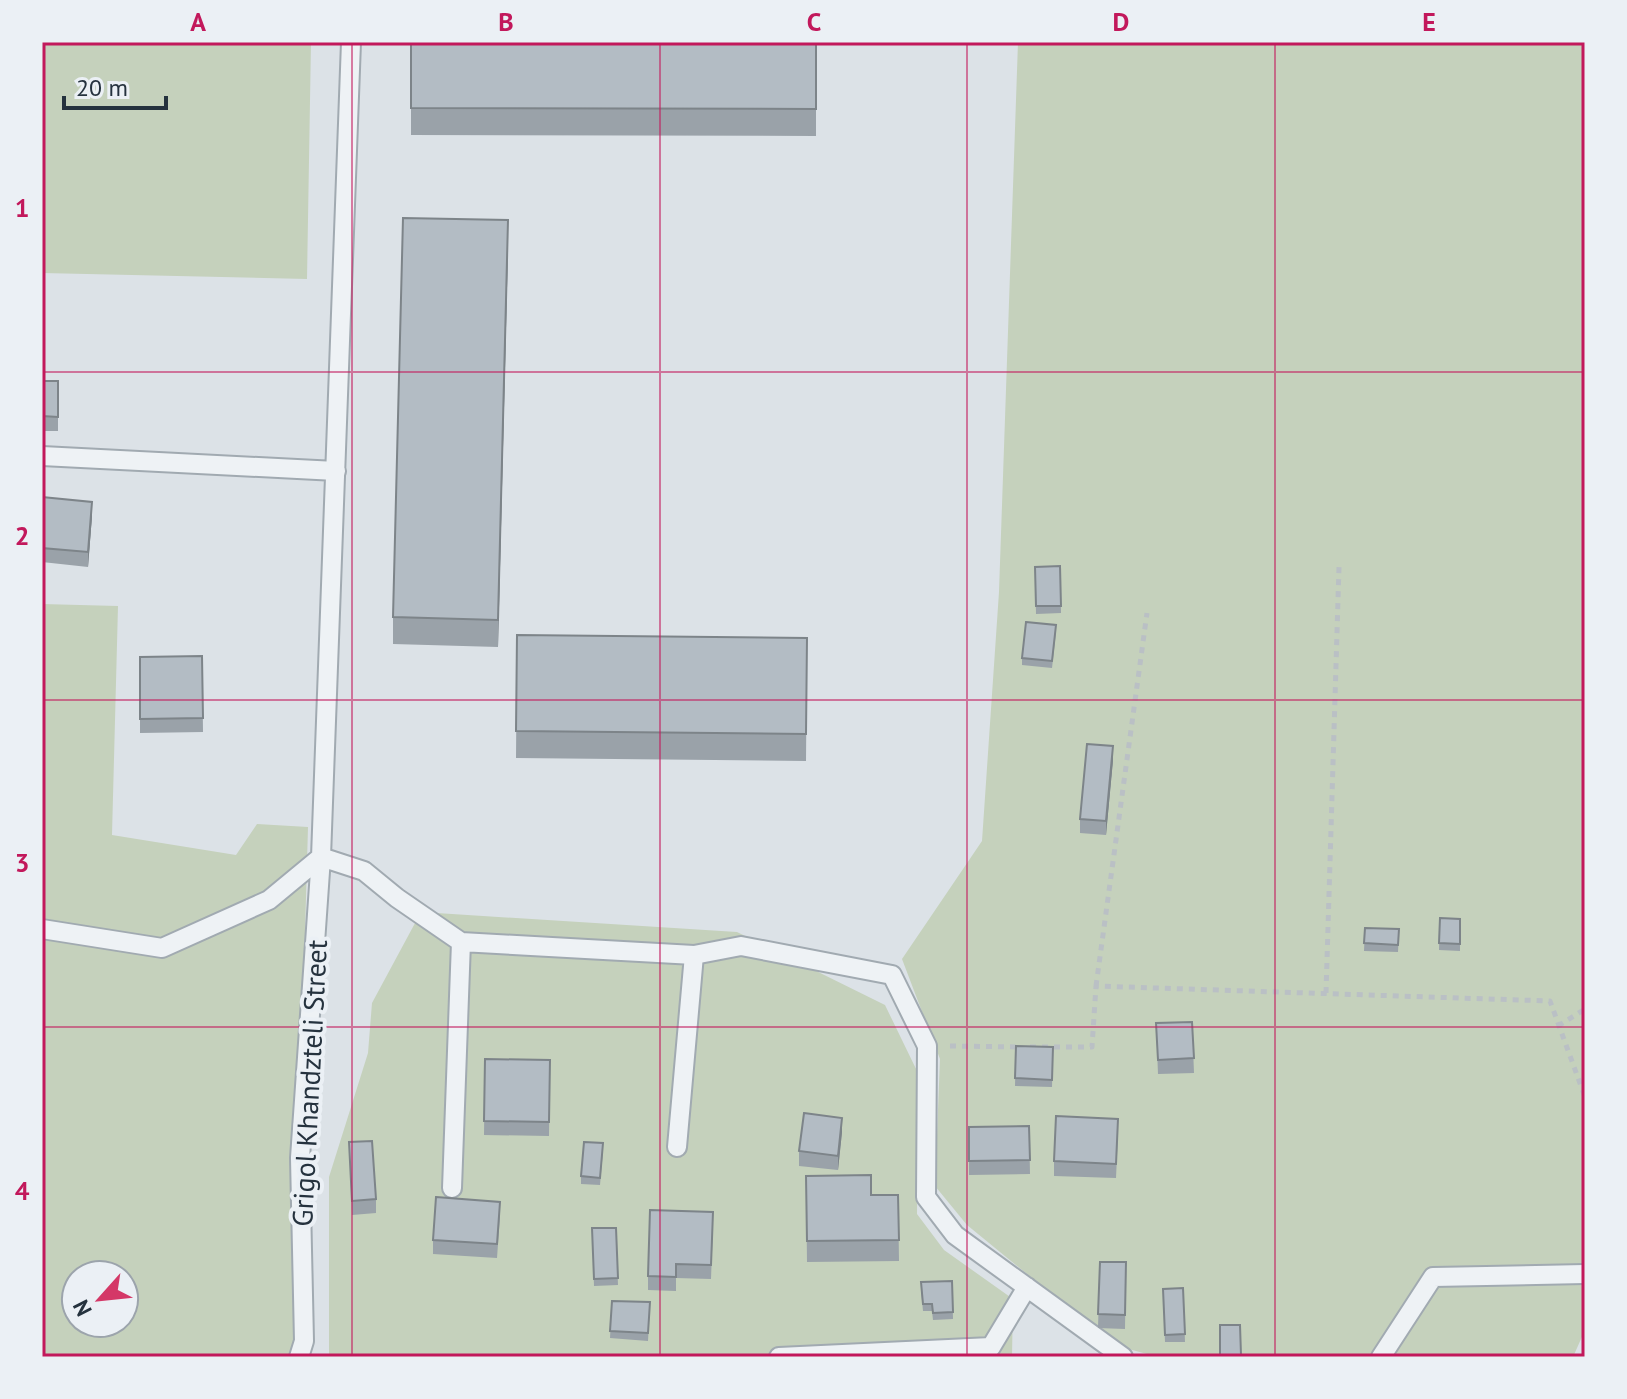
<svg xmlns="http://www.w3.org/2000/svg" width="1627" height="1399" font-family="'PT Sans',sans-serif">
<rect width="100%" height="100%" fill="#dce2e7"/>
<path fill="#c5d1bc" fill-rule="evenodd" d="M 42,42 L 311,42 L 307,279 L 42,273 Z
M 1018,42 L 1585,42 L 1585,1330 L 1573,1357 L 1158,1357 L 1114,1345 L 967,1225 L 935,1186 L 940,1059 L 902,959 L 982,841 L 999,592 Z
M 42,604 L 118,606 L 112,835 L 236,855 L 257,824 L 308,827 L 293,1357 L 42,1357 ZM 76,1275 L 124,1275 L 124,1323 L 76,1323 Z
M 421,912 L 737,932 L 885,1005 L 918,1073 L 917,1214 L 944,1250 L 1013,1299 L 1012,1357 L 329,1357 L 329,1177 L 368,1053 L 372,1003 Z"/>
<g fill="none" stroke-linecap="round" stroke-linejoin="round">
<g stroke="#a1aab1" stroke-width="22">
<path id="service" d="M 42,456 L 336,471
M 321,857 L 364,871 L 397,898 L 461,942 L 694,955 L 741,946 L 892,975 L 927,1046 L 926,1197 L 955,1235 L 1123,1357
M 42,929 L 162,948 L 269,900 L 321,857
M 677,1147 L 694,955
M 452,1188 L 461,942
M 299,1357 L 304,1341 L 300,1158 L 321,857 L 351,42
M 779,1357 L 991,1347 L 1027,1287
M 1381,1357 L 1433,1277 L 1585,1274"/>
</g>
<path stroke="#bac0c5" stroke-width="5" stroke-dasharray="6 6" stroke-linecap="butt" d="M 1096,986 L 1147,613
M 1326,993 L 1339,567
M 1558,1026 L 1585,1009
M 950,1046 L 1020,1047
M 1030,1047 L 1092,1047 L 1096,986 L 1550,1001 L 1585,1097"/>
<use href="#service" stroke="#eef2f5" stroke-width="18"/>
</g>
<path fill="#9aa2a9" d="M 411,42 L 816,42 L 816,136 L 411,135 Z
M 508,248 L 498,647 L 393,644 L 393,617 Z
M 42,381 L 58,381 L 58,431 L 42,431 Z
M 42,497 L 92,516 L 88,567 L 42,562 Z
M 1060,566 L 1061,613 L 1036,614 L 1035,567 Z
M 1056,632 L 1052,668 L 1022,665 L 1022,658 Z
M 517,635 L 807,638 L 806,761 L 516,758 Z
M 202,656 L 203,732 L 140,733 L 140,657 Z
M 1113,760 L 1106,835 L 1080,833 L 1080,819 Z
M 1440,918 L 1460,919 L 1460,951 L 1439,950 Z
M 1365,928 L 1399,929 L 1398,952 L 1364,951 Z
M 1192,1022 L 1194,1073 L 1158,1074 L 1156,1023 Z
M 1016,1046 L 1053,1047 L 1052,1087 L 1015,1086 Z
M 485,1059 L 550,1060 L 549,1136 L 484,1135 Z
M 1029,1126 L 1030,1174 L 969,1175 L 969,1127 Z
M 842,1132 L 838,1170 L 799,1166 L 799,1151 Z
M 1118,1133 L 1116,1178 L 1054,1176 L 1054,1161 Z
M 349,1142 L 376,1199 L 376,1213 L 352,1215 Z
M 603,1151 L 600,1185 L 581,1184 L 581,1176 Z
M 806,1176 L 871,1195 L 898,1195 L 899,1261 L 807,1262 Z
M 500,1216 L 497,1258 L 433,1254 L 433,1240 Z
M 713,1226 L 711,1279 L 676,1278 L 676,1291 L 648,1290 L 648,1276 Z
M 592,1228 L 616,1228 L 618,1285 L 594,1286 Z
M 1100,1262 L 1126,1262 L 1125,1329 L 1098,1328 Z
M 952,1281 L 953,1319 L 933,1320 L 932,1311 L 923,1311 L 921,1290 Z
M 1183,1288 L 1185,1342 L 1165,1342 L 1163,1289 Z
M 612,1301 L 650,1302 L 648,1341 L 610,1338 Z
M 1220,1325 L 1240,1325 L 1241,1357 L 1220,1357 Z"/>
<path fill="#7d8489" d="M 508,220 L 508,248 L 498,647 L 498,620 Z
M 92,502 L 92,516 L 88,567 L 88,552 Z
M 1113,746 L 1113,760 L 1106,835 L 1106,821 Z
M 842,1118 L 842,1132 L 838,1170 L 838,1156 Z"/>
<path fill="#b3bcc4" stroke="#7d8489" stroke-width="2" d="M 411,42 L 816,42 L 816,109 L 411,108 Z
M 403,218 L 508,220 L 498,620 L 393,617 Z
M 42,381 L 58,381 L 58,417 L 42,416 Z
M 42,497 L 92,502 L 88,552 L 42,548 Z
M 1060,566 L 1061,606 L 1036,606 L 1035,567 Z
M 1026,622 L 1056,625 L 1052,661 L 1022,658 Z
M 517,635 L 807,638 L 806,734 L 516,731 Z
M 202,656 L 203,718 L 140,719 L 140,657 Z
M 1087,744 L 1113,746 L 1106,821 L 1080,819 Z
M 1440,918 L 1460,919 L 1460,944 L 1439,943 Z
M 1365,928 L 1399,929 L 1398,945 L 1364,943 Z
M 1192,1022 L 1194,1058 L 1158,1060 L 1156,1023 Z
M 1016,1046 L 1053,1047 L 1052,1080 L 1015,1078 Z
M 485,1059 L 550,1060 L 549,1122 L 484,1121 Z
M 804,1113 L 842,1118 L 838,1156 L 799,1151 Z
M 1056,1116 L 1118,1119 L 1116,1164 L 1054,1161 Z
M 1029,1126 L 1030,1160 L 969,1161 L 969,1127 Z
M 372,1141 L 376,1199 L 352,1201 L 349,1142 Z
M 584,1142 L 603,1143 L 600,1178 L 581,1176 Z
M 871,1175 L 871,1195 L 898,1195 L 899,1240 L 807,1241 L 806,1176 Z
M 436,1197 L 500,1202 L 497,1244 L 433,1240 Z
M 650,1210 L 713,1212 L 711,1265 L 676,1264 L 676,1277 L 648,1276 Z
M 592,1228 L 616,1228 L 618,1278 L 594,1279 Z
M 1100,1262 L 1126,1262 L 1125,1315 L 1098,1314 Z
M 952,1281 L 953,1312 L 933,1313 L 932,1304 L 923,1304 L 921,1282 Z
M 1183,1288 L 1185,1334 L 1165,1335 L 1163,1289 Z
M 612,1301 L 650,1302 L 648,1333 L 610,1331 Z
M 1220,1325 L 1240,1325 L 1241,1355 L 1220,1355 Z"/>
<path fill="none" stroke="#c2185b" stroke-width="2" stroke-opacity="0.55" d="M 352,42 L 352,1357M 660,42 L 660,1357M 967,42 L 967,1357M 1275,42 L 1275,1357M 42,372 L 1585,372M 42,700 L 1585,700M 42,1027 L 1585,1027"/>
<g text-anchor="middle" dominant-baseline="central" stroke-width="8" stroke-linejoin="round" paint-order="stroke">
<g font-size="28" fill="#25323e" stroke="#ebf0f5">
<text transform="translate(309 1083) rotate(-87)">Grigol Khandzteli Street</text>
</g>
</g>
<rect width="1627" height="1399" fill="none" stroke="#ebf0f5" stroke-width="88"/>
<g transform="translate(100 1299) rotate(243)"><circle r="38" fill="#ebf0f5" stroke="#9ca4ac" stroke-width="2"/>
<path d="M0-6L14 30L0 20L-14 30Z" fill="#d43867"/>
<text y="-12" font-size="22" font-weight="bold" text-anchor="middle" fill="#25323e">N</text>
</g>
<path d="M64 96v12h102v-12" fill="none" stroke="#25323e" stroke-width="4"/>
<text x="76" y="96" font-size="24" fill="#25323e" stroke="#ebf0f5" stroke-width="6" paint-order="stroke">20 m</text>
<rect x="44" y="44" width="1539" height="1311" fill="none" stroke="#c2185b" stroke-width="3"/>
<g font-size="26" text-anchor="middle" font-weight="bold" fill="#c2185b">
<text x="198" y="31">A</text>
<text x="506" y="31">B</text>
<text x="814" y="31">C</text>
<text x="1121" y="31">D</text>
<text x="1429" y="31">E</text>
<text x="22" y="217">1</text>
<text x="22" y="545">2</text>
<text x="22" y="872">3</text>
<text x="22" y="1200">4</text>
</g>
</svg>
